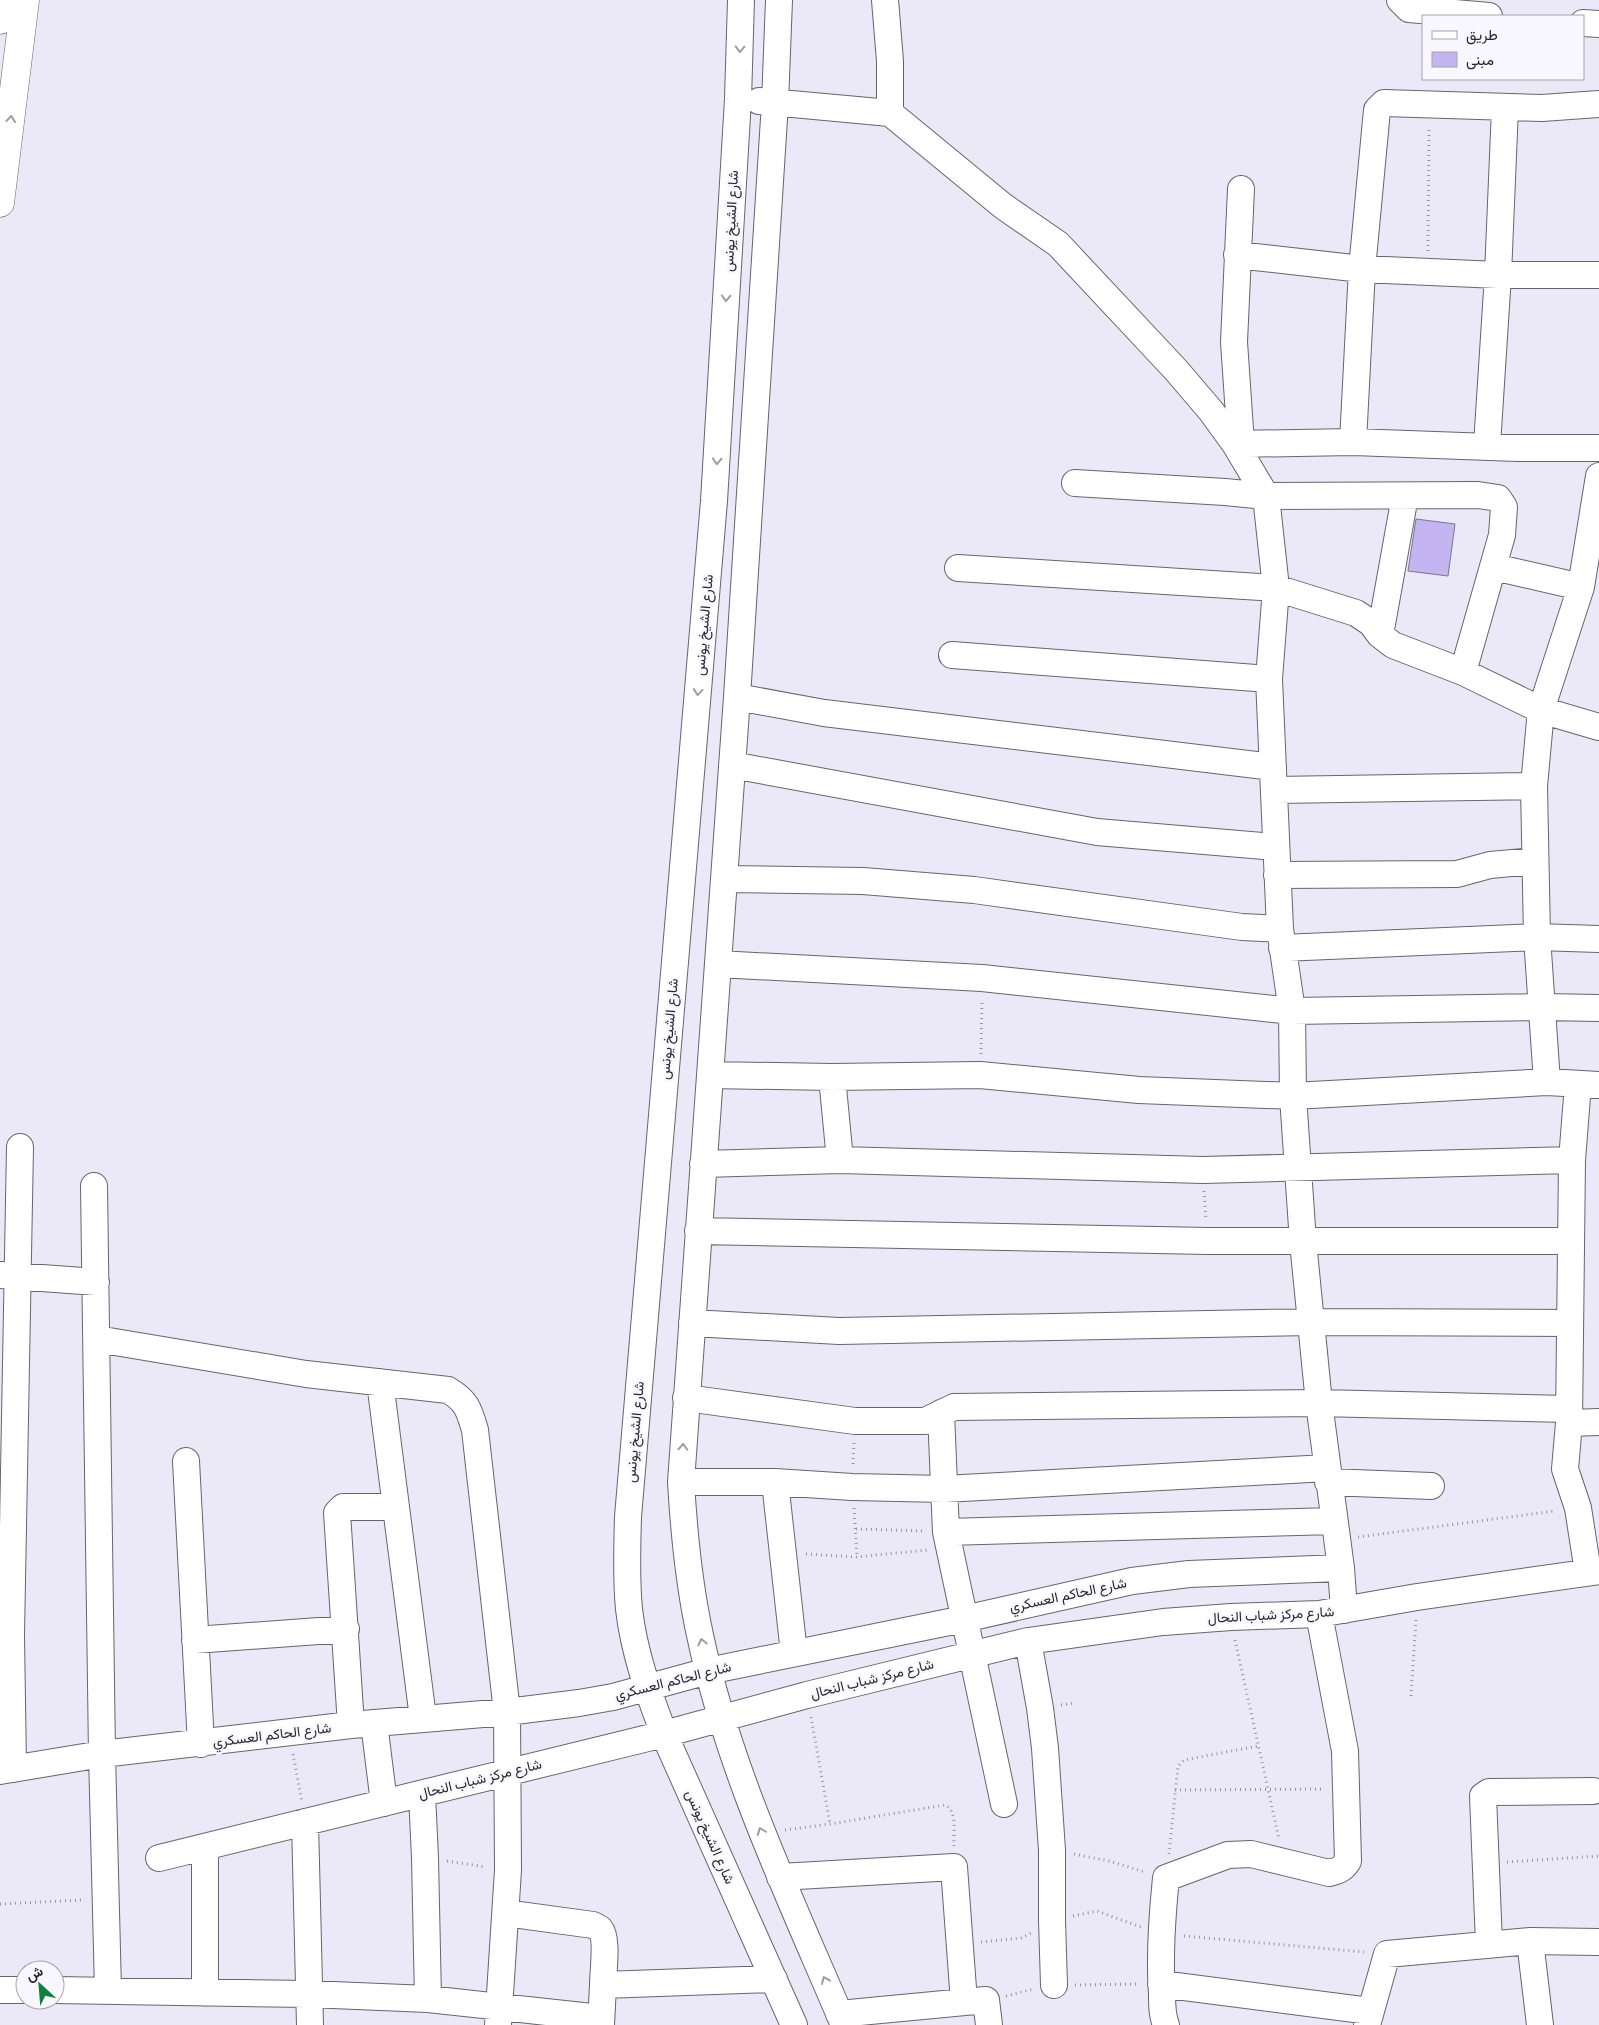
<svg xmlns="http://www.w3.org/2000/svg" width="1599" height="2025" font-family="Signika,Vazirmatn,sans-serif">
<rect width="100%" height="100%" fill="#ebe8f7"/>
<path fill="#c4b5f2" stroke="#7a7784" d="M 1416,519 L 1455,524 L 1448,576 L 1408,571 Z"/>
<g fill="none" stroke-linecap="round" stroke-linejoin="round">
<g stroke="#676470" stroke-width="28">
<path id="minor" d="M 741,0 L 738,99 L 714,501 L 628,1517 C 627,1548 626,1579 629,1609 C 634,1653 649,1694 664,1734 L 794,2025
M 779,0 L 775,103 L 737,697 L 681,1482 C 684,1534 689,1585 700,1635 C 728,1769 791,1900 844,2025
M 885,0 L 890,61 L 890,113
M 1400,0 L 1409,9 L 1489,16
M 1583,23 L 1599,24
M 759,101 L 890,113 L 1003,206 L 1058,244 L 1176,370 L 1211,411 L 1235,444 L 1266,496 L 1276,588 L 1269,679 L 1280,929 L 1292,1011 L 1293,1096 L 1303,1242 L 1319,1403 L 1341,1568 L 1344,1610
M 1241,189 L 1234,342 L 1241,444
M 1237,255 L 1362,269 L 1498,275 L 1599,275
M 1353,442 L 1362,269 L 1377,110 L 1384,103 L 1542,108 L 1599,104
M 1235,444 L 1353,442 L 1517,448 L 1599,448
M 1487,445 L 1498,275 L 1505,108
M 1075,483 L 1225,492 L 1266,496 L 1478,495 L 1498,498 L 1504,507 L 1502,535 L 1463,672
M 1494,567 L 1581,587
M 958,568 L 1276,588 L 1356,613 L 1371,623 L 1380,635 L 1393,645 L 1463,672 L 1541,710 L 1599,727
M 1380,635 L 1405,496
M 952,655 L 1269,679
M 737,697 L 824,713 L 1273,767
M 732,765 L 1097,832 L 1275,847
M 1275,790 L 1534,786
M 1277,875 L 1457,874 L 1490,865 L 1535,861
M 724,879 L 863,881 L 974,890 L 1242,927 L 1280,929
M 1282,948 L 1537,937 L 1599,939
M 718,964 L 982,978 L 1292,1011 L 1542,1007 L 1599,1008
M 710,1075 L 832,1077 L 980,1075 L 1139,1090 L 1293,1096 L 1547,1082 L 1599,1085
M 832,1077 L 840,1160
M 1547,1082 L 1537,937 L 1534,786 L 1541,710 L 1581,587 L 1599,476
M 1578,1084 L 1572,1160 L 1569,1423 L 1565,1469 L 1578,1508 L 1588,1572
M 703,1164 L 840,1160 L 1203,1170 L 1572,1160
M 94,1186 L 102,1754 L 108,1990
M 698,1231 L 1208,1241 L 1571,1241
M 1,1275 L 96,1282
M 692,1323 L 839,1331 L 1312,1322 L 1570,1323
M 97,1339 L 306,1374 L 448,1390 C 467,1401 469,1410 475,1430 L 507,1712 L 508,1870 L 498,2025
M 380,1382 L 423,1718
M 686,1398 L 855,1421 L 925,1421 L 954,1407 L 1319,1403 L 1569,1409
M 941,1413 L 946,1532 L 1004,1804
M 1569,1423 L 1599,1422
M 186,1461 L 201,1744
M 681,1482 L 775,1482 L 852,1487 L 944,1489 L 1327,1468
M 775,1482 L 794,1653
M 1328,1482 L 1431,1486
M 946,1532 L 1334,1521
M 195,1640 L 346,1629
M 1028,1641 L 1040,1708 L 1045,1748 L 1052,1850 L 1052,1920 L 1054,1985
M 374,1723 L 384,1803
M 351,1725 L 337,1513 L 343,1507 L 396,1507
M 13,1769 L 11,1635 L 20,1147
M 0,1771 L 102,1754 L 351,1725 L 507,1712 L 579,1703 L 613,1697 L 708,1671 L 964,1619 L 1132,1581 L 1189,1574 L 1341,1568
M 422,1794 L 425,1858 L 428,1999
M 305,1822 L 310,2025
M 205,1847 L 205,1993
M 159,1858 L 664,1734 L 807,1695 L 1028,1641 L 1163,1622 L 1231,1617 L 1319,1614 L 1417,1597 L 1599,1571
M 780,1877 L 954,1867 L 964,2002
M 506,1913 L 593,1925 C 593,1925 599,1928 600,1929 C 608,1938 603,1972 603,1985
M 1530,1941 L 1540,2025
M 1489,1944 L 1483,1796 L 1489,1792 L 1593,1791
M 1161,1984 L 1370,2011
M 0,1990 L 25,1990
M 55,1990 L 309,1994 L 428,1999 L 601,2018
M 839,2014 L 986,2000 L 989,2025
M 601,2025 L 603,1985 L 774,1979
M 1166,2025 C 1162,2015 1162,2005 1162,1994 C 1159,1955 1162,1917 1166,1878 L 1228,1855 L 1251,1854 L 1329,1873 C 1338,1871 1343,1869 1348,1861 L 1345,1751 L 1319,1614
M 1367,2025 L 1387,1954 L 1530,1941 L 1599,1942"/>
</g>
<g stroke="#676470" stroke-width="29">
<path id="highway" d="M 0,20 L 3,0
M 0,203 L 25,0"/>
</g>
<path stroke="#9896a1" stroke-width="3" stroke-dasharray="1 4" stroke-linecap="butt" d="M 1428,251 L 1429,127
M 981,1054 L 982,1001
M 1204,1191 L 1206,1220
M 853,1464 L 854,1443
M 854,1508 L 857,1557
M 856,1529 L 925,1531
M 1358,1537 L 1555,1511
M 806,1554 L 857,1557 L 927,1550
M 1235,1640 L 1279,1839
M 1411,1696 L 1416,1620
M 1061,1705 L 1075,1703
M 811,1717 L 830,1824
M 293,1754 L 302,1802
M 1175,1790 L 1324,1789
M 785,1830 L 830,1824 L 945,1805 C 958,1811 953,1833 954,1846
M 1074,1854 L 1109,1861 L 1145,1872
M 1169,1854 L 1178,1766 L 1184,1760 L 1258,1746
M 447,1861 L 486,1867
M 1507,1862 L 1599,1856
M 0,1904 L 83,1900
M 1073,1916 L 1097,1911 L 1141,1927
M 1184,1936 L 1364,1952
M 981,1942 L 1021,1938 L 1031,1933
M 1075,1985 L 1139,1984
M 1006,1996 L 1034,1989"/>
<use href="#minor" stroke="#fff" stroke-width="26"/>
<use href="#highway" stroke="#fff" stroke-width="28"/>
</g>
<defs><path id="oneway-chevron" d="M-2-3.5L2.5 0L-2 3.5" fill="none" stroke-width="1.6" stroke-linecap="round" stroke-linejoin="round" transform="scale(1.25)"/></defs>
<g stroke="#9e9ea0">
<use href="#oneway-chevron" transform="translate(740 49) rotate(92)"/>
<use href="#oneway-chevron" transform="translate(11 119) rotate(-83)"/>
<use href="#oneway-chevron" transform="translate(726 298) rotate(93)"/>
<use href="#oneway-chevron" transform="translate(717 461) rotate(93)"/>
<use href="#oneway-chevron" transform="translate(698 692) rotate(95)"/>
<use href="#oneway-chevron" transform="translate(683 1447) rotate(-87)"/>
<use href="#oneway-chevron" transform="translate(702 1642) rotate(-103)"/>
<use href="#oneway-chevron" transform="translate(761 1831) rotate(-111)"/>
<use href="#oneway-chevron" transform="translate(825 1980) rotate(-113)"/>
</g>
<g text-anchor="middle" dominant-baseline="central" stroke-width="5" stroke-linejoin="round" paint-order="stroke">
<g font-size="14" fill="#28272c" stroke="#f8f7fd">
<text transform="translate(731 221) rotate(-87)">شارع الشيخ يونس</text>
<text transform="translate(704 625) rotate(-85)">شارع الشيخ يونس</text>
<text transform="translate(669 1029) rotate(-85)">شارع الشيخ يونس</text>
<text transform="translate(635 1432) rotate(-85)">شارع الشيخ يونس</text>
<text transform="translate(1068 1595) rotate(-12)">شارع الحاكم العسكري</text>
<text transform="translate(1271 1615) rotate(-3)">شارع مركز شباب النحال</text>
<text transform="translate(872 1679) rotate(-14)">شارع مركز شباب النحال</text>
<text transform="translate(673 1681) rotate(-14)">شارع الحاكم العسكري</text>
<text transform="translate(272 1735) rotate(-7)">شارع الحاكم العسكري</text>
<text transform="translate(480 1779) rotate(-14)">شارع مركز شباب النحال</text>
<text transform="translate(710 1837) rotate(66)">شارع الشيخ يونس</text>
</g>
</g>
<rect x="1422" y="15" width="162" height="65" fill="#f8f7fd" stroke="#a5a4a9"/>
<rect x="1432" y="31" width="25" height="8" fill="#ffffff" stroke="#a5a4a9"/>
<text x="1466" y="40" font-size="15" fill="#28272c">طريق</text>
<rect x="1432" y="52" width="25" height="15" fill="#c4b5f2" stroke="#a5a4a9"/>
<text x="1466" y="65" font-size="15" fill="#28272c">مبنى</text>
<g transform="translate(40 1985) rotate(334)"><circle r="24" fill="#f8f7fd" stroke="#a5a4a9"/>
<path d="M0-4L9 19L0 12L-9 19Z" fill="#0b833c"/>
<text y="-8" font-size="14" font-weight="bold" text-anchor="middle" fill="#28272c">ش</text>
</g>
</svg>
